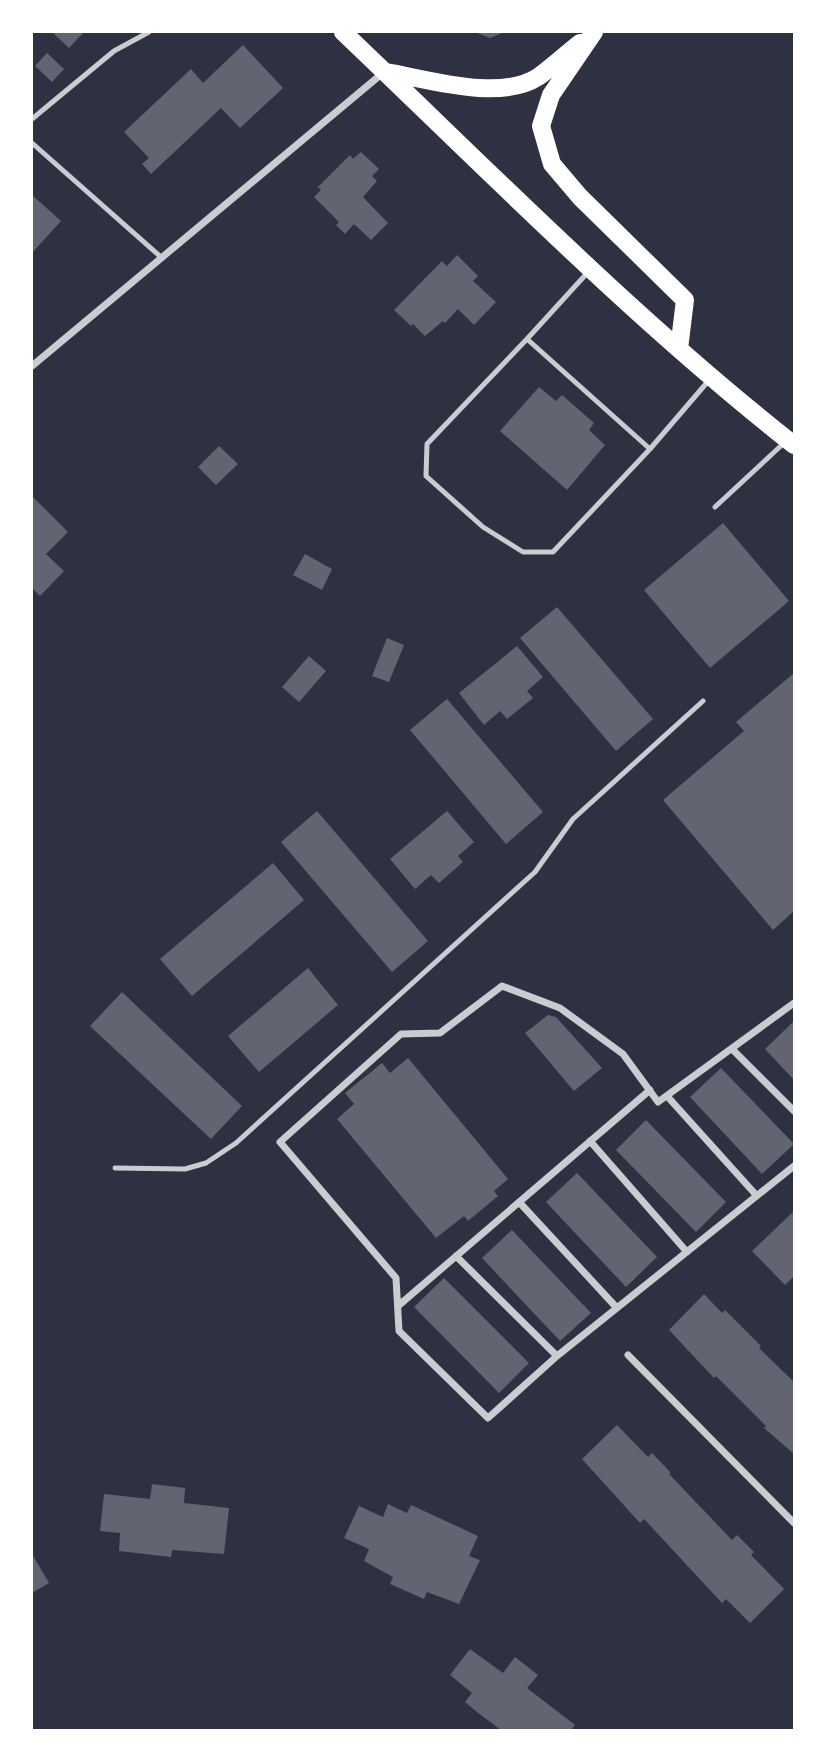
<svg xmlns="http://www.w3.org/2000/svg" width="826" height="1762" font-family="'Roboto Condensed',sans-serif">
<rect width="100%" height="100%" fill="#2d3142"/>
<path fill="#626471" d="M 52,32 L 84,32 L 69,48 Z
M 475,32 L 505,32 L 490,38 Z
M 243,45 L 283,88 L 240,128 L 221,108 L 151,174 L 142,164 L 149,158 L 124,132 L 191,69 L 203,83 Z
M 47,53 L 64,69 L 52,82 L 35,66 Z
M 361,152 L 379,169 L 372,176 L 377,181 L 363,197 L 388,223 L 371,240 L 354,224 L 345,234 L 336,225 L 339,222 L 314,197 L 321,190 L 318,187 L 350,155 L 353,159 Z
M 32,195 L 61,221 L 32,253 Z
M 457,255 L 478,276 L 473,281 L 496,302 L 474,325 L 458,309 L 445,323 L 443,321 L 425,336 L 413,324 L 411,326 L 394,310 L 442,261 L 447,266 Z
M 539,387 L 556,401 L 562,395 L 594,423 L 589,430 L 605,445 L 567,490 L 500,431 Z
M 219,446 L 238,464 L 216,485 L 198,467 Z
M 32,496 L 68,532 L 46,554 L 64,571 L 40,596 L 32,588 Z
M 723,523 L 789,601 L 710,668 L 644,590 Z
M 305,554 L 332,569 L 322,590 L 293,575 Z
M 557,607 L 653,719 L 616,751 L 520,638 Z
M 387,638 L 404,645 L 389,682 L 372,676 Z
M 517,646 L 543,677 L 527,691 L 533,698 L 507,719 L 500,711 L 484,725 L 459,693 Z
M 309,656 L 326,671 L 299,702 L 282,687 Z
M 794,673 L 794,911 L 773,930 L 663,800 L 744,731 L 736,722 Z
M 447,699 L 543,812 L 506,844 L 410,730 Z
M 317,811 L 428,941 L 392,972 L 281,842 Z
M 447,811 L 474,842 L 458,856 L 463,862 L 439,883 L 431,875 L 415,889 L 390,859 Z
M 273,863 L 304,900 L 192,996 L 160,959 Z
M 308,968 L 338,1005 L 259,1072 L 228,1036 Z
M 122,992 L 242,1106 L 211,1139 L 90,1026 Z
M 548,1015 L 556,1017 L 602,1068 L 574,1091 L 525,1033 Z
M 794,1021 L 794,1080 L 765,1049 Z
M 408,1058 L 508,1179 L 494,1191 L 498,1196 L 468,1221 L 464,1216 L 436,1238 L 337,1119 L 354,1104 L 345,1093 L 382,1063 L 390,1073 Z
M 721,1068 L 794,1144 L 762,1174 L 690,1097 Z
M 646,1120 L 726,1202 L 696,1232 L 616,1150 Z
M 577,1173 L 657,1257 L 626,1287 L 546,1202 Z
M 794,1211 L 794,1276 L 785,1285 L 752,1251 Z
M 512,1230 L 591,1313 L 560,1341 L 482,1258 Z
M 444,1278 L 529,1363 L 499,1393 L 414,1307 Z
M 704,1294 L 722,1313 L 725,1310 L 761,1346 L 759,1348 L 793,1381 L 794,1380 L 794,1454 L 764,1428 L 766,1426 L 716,1376 L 714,1378 L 669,1330 Z
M 617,1425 L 648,1457 L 652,1453 L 671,1473 L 669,1474 L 732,1540 L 737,1535 L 754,1552 L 751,1555 L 784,1589 L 750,1623 L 726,1599 L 722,1603 L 644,1519 L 640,1523 L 582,1459 Z
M 152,1484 L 185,1488 L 184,1503 L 229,1508 L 224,1554 L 172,1550 L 171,1557 L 119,1551 L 120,1533 L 100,1531 L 104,1494 L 150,1499 Z
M 388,1504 L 407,1513 L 411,1505 L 478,1536 L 469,1556 L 480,1560 L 459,1604 L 427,1592 L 424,1599 L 390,1584 L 393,1577 L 364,1561 L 369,1549 L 344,1538 L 359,1506 L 383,1517 Z
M 32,1554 L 49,1583 L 32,1593 Z
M 470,1649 L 503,1673 L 515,1657 L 538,1675 L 527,1688 L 575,1725 L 571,1730 L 501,1730 L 477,1712 L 465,1702 L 472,1693 L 450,1675 Z"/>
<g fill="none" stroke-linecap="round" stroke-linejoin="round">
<path stroke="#caccd0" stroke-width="5" d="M 32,119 L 114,51 L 149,32
M 32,143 L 162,258
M 589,271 L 527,339 L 650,449 L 710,379
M 527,339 L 427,444 L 426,476 L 483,527 L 523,552 L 553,552 L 650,449
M 715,507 L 784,443
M 115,1168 L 185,1169 L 206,1163 L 236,1143 L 535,872 L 573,819 L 703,701"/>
<path stroke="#caccd0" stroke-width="7" d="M 32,366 L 384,72
M 794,1003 L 658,1102 L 623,1054 L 560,1008 L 502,986 L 440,1033 L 401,1034 L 280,1142 L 396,1278 L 399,1331 L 488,1418 L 557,1356 L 794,1166
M 732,1049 L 794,1111
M 667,1096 L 757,1196
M 590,1141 L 687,1252
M 519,1202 L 617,1308
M 456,1256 L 557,1356
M 398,1306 L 650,1090
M 628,1355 L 794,1523"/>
<path stroke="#fff" stroke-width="18" d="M 343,32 C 490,172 634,319 794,445
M 594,32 L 551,95 L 541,126 L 552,164 L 580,197 L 685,300 L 679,349
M 385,72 C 428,79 499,102 538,77 C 552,67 566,54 580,43"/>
</g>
<rect width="826" height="1762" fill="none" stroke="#ffffff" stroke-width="66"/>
</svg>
